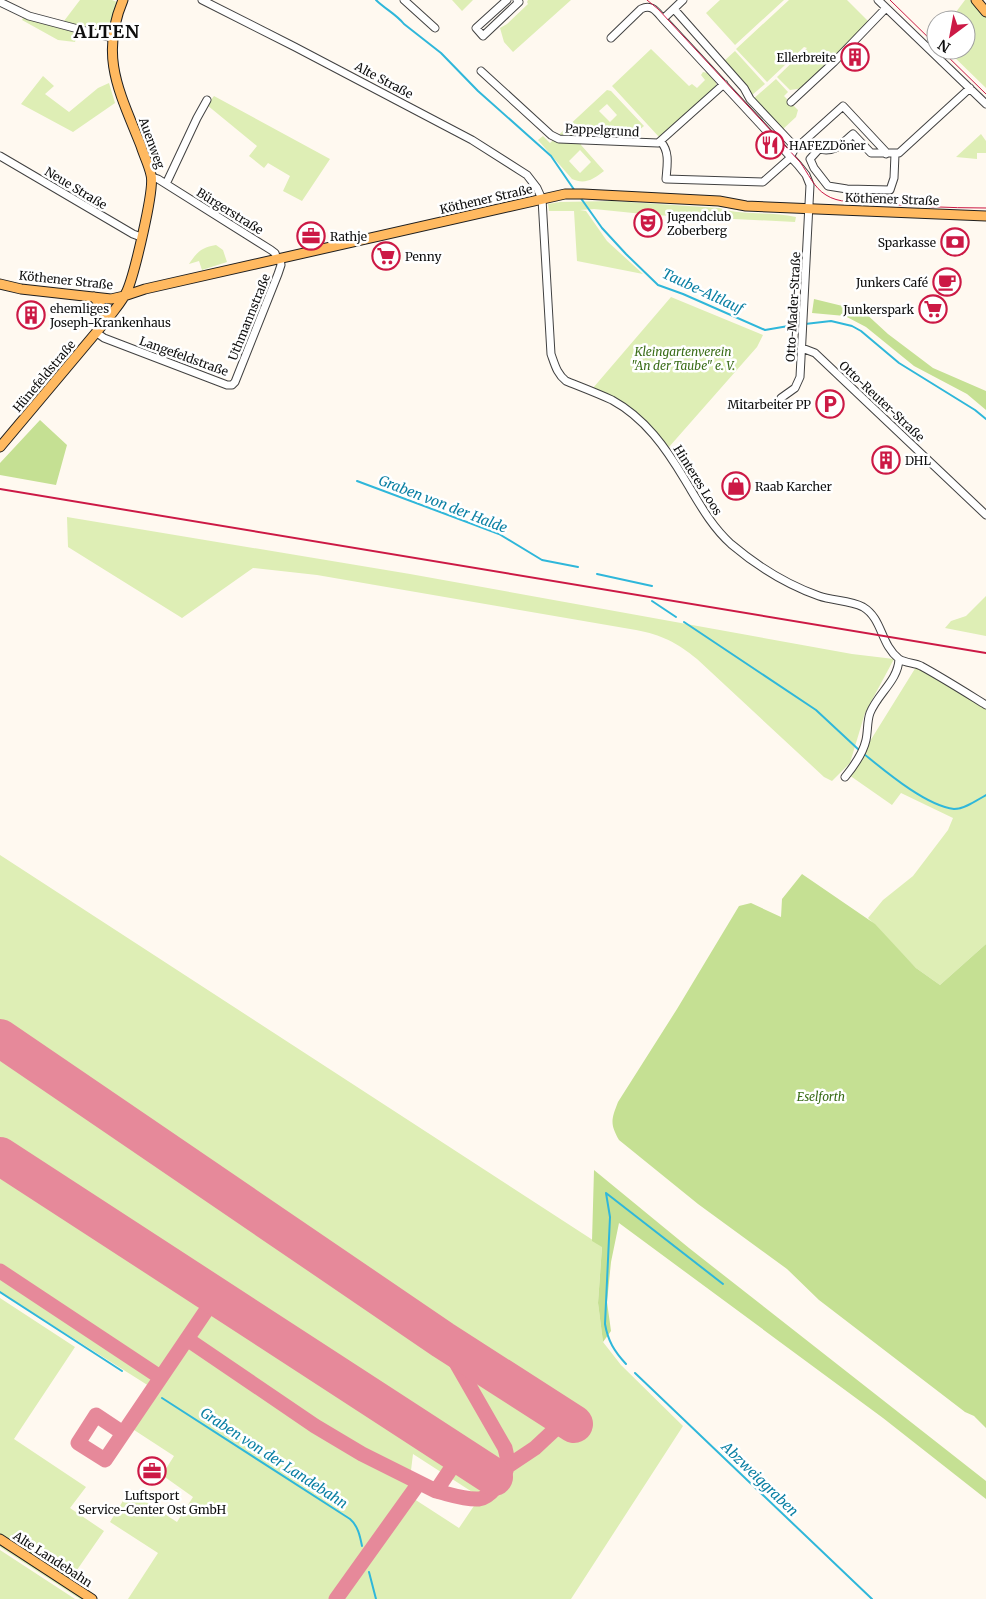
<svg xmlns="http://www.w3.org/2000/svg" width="986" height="1599" font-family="Merriweather,serif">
<rect width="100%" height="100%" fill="#fff9f0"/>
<path fill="#deeeb5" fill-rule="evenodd" d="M 80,0 L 112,0 L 117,2 L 109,29 L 100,34 L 64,21 Z
M 452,0 L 473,0 L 462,11 Z
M 528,0 L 571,0 L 513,52 L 504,42 L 500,28 L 507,24 L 528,4 L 527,2 Z
M 720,0 L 784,0 L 735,45 L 706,13 Z
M 789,0 L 847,0 L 869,22 L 804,88 L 790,90 L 777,77 L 807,48 L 804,47 L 767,82 L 736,49 Z
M 965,0 L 970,0 L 986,17 L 986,88 L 947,50 L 966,50 L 966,20 L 950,20 Z
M 23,18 L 78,33 L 75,42 L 58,40 L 22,20 Z
M 651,49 L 689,86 L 692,84 L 697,88 L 705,80 L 701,75 L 703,72 L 708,73 L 716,82 L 716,86 L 659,137 L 612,86 Z
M 735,51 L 765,84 L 751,96 L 724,61 Z
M 43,76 L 54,86 L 45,94 L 69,112 L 98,88 L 109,83 L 115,103 L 73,132 L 21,104 Z
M 776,79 L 788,92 L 784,96 L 798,110 L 796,117 L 782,130 L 753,99 Z
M 607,90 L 611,91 L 644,126 L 632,136 L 594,133 L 582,135 L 581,145 L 604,171 C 594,179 585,185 572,179 L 538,140 L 543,136 L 550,143 ZM 607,104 L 617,115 L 610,122 L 599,111 ZM 580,150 L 591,162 L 580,173 L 569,161 Z
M 214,96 L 330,159 L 302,201 L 283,191 L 290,176 L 268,163 L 264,168 L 249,156 L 257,146 L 207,105 Z
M 981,134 L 986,141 L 986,153 L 977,153 L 977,159 L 956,157 Z
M 613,201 L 719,208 C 743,216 771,211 796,217 L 795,222 L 653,215 L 594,209 L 580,210 L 586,211 L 607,241 L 643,274 L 577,261 L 574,211 L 549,211 L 548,204 L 560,202 Z
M 216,245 L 223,250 L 227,262 L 202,270 L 199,261 L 189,264 C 197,252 202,247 216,245 Z
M 671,297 L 763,335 L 757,347 L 669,447 L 648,423 L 593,388 Z
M 67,517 L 410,574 L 852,654 L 894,659 L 865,713 L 850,763 L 832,781 L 824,777 L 697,659 C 676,642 662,635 636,630 L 317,575 L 253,568 L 182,618 L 68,547 Z
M 986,596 L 986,636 L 945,628 L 951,621 L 966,616 Z
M 916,667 L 986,709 L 986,944 L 940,985 L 916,968 L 868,918 L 883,900 L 913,876 L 948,830 L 953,818 L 901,793 L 892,805 L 849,775 Z
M 0,855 L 602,1246 L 598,1303 L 603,1342 L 621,1365 L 683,1426 L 571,1599 L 128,1599 L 158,1553 L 110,1522 L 129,1491 L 177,1522 L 193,1497 L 162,1475 L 174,1456 L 131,1428 L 207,1317 L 223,1313 L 449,1460 L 450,1465 L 444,1474 L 413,1454 L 408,1495 L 459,1528 L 480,1497 L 449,1477 L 454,1469 L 460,1467 L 489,1486 L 501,1469 L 0,1144 Z
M 0,1168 L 198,1296 L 199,1312 L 149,1386 L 0,1292 Z
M 0,1298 L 75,1347 L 14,1439 L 86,1487 L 70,1508 L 104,1531 L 70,1580 L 0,1534 Z
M 0,1543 L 86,1599 L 80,1599 L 0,1547 Z
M 0,1550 L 75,1599 L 0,1599 Z"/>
<path fill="#c5e093" d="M 814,299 L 863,311 L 888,334 L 933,368 L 986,391 L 986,410 L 967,394 L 914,366 L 866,327 L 845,316 L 812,313 Z
M 40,420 L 67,445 L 56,485 L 0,475 L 0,463 Z
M 802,874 L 875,924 L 916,968 L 940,985 L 986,944 L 986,1428 L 974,1416 L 965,1412 L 819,1300 L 787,1269 L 698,1204 L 619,1140 C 610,1124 611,1120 618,1102 L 677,1009 L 739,906 L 751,903 L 781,917 L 782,899 Z
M 594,1170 L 689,1248 L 986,1481 L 986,1499 L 883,1418 L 619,1223 L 611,1262 L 607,1302 L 611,1331 L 603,1342 L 598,1303 L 602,1247 L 592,1241 Z"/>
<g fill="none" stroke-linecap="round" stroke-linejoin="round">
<path stroke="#2fb7da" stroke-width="2" d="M 376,0 C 385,9 396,14 404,24 L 441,53 L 478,91 L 551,156 L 575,191
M 580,197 L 602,228 L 626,254 L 658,285 L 683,294 L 765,330 L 800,324
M 805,324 L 831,321 L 852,326 L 861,331 L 899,363 L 975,410 L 986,419
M 357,481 L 499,534 L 542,560 L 578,567
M 597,574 L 652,586
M 652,601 L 676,617
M 684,622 L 816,710 L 859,750
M 864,754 C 885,771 926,806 954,809 C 965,809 977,800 986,795
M 0,1292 L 122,1371
M 626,1364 C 614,1351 608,1341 605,1324 L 610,1217 L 606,1193 L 723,1284
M 635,1373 L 872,1599
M 162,1398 L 350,1519 C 358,1526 360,1536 362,1546
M 369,1572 L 376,1599"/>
<path stroke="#e6899a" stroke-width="15" d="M 0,1271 L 160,1377
M 187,1339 L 315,1426 L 362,1454 L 436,1491 L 460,1455
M 123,1433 L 96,1415 L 78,1443 L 105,1460 L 216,1296
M 508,1466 L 535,1448 L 566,1419
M 436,1491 C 449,1494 465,1500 479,1499 C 490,1498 505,1478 507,1467 C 509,1461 506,1453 505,1448 L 443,1340
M 336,1599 L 419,1483"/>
<path stroke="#e6899a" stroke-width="38" d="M 0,1038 L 443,1340 L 574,1424
M 0,1156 L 494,1477"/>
<g stroke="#414141" stroke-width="9">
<path id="minor" d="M 202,0 L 295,47 L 472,140 L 527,175 L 537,188 L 542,199 L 551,354 C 555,365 557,374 566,381 C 581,387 597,393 612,400 C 645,418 666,448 685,480 C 699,503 711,526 731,544 C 757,566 788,585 819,596 C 833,601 850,600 863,607 C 883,619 880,644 899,659 C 905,663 915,663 921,666 C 943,678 965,692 986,705
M 404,0 L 435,28
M 507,0 L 476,28 L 483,36 L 519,2 L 517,0
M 683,0 L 663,19 L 798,165 L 806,175 L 810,185 L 800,377 L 795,388 L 781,398
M 878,0 L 986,104
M 0,2 L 29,16 L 112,38
M 674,9 L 744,88 L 750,99 L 796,148
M 611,38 L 641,9 C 652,4 656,11 663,19
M 481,71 L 551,135 L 559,139 L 658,143 L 724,84
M 791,102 L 834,62 L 886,8
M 661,142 C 670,152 667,166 666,179 L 763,182 L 789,159 L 794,150 L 843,106 L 885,151 L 886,154
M 895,154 L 894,178 L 890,190 L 847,189 L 828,186 L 814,168 L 810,159 L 819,149 C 835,153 841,144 853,134 L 871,153 L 899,153 L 970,88
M 0,156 L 133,234 L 141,237
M 152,177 L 158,179 L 271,250 L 275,253 L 277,259
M 166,184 L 197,118 L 207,100
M 97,333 L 104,338 L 227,385 L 232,385 L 235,382 L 278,274 L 281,265 L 280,259
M 802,348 L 815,353 L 986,515
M 845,777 C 854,766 863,754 866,740 C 868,731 867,721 870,713 C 878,693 898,681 899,659"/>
</g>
<g stroke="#1f1f1f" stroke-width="11">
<path id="major" d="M 976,0 L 986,12
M 0,284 L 21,289 L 111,299 L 124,296 L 145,289 L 565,194 L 583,194 L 719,201 L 746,206 L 986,216
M 94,297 L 104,310 L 105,323
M 0,447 L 110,316 C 116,308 123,300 127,291 C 134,275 155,189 151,175 C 149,165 144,156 141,146 C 120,93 99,57 123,0
M 0,1539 L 92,1599"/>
</g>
<use href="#minor" stroke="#fff" stroke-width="7"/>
<use href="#major" stroke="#ffb960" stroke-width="9"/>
<path stroke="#cc1945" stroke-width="1" d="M 647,0 L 658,9 L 800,162 C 808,173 814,188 826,195 C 838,203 856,202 871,203 C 909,206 948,208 986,208
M 890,0 L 936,45
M 941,50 L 986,94"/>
<path stroke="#cc1945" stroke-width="2" d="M 0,489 L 986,653"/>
</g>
<defs>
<g id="building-ring" transform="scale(1.4375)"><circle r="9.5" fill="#fff" stroke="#cc1945" stroke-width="1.5"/><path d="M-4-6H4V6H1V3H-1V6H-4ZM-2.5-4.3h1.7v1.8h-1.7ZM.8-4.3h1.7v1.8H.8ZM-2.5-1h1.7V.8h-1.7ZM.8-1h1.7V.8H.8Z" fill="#cc1945"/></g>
<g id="restaurant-ring" transform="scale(1.4375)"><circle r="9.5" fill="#fff" stroke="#cc1945" stroke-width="1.5"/><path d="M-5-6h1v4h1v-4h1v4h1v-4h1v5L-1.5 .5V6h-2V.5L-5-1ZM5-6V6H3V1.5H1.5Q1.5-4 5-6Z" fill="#cc1945"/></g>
<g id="theatre-ring" transform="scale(1.4375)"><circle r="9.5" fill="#fff" stroke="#cc1945" stroke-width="1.5"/><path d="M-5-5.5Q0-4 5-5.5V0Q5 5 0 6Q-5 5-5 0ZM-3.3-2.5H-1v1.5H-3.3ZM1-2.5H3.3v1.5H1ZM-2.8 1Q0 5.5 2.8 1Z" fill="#cc1945"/></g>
<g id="office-ring" transform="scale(1.4375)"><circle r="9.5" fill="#fff" stroke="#cc1945" stroke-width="1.5"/><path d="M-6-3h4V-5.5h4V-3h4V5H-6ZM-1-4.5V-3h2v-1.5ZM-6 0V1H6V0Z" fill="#cc1945"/></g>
<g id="bank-ring" transform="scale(1.4375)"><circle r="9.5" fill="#fff" stroke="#cc1945" stroke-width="1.5"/><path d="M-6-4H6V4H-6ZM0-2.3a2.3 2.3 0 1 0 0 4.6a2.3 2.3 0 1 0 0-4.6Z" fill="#cc1945"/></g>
<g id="supermarket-ring" transform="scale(1.4375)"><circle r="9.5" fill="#fff" stroke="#cc1945" stroke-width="1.5"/><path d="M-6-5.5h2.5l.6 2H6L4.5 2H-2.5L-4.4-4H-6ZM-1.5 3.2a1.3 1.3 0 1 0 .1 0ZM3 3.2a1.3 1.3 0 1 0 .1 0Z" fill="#cc1945"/></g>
<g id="cafe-ring" transform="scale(1.4375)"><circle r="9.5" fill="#fff" stroke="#cc1945" stroke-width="1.5"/><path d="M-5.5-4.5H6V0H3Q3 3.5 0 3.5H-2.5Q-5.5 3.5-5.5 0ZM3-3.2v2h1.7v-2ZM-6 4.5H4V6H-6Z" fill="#cc1945"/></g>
<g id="parking-ring" transform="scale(1.4375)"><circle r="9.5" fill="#fff" stroke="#cc1945" stroke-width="1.5"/><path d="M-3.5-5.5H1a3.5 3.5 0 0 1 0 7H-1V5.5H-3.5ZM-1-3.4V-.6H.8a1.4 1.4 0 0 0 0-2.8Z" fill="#cc1945"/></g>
<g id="shop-ring" transform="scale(1.4375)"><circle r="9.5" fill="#fff" stroke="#cc1945" stroke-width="1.5"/><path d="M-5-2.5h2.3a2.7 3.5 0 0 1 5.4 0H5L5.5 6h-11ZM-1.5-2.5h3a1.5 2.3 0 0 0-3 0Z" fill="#cc1945"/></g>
</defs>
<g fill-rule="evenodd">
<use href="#building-ring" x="855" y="57"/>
<use href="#restaurant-ring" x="770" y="145"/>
<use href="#theatre-ring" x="648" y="223"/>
<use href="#office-ring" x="311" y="236"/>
<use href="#bank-ring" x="955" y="242"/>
<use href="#supermarket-ring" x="386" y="256"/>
<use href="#cafe-ring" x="947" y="282"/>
<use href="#supermarket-ring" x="933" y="309"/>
<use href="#building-ring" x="31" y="315"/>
<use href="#parking-ring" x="830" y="404"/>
<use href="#building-ring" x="886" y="460"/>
<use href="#shop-ring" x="736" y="486"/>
<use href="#office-ring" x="152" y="1471"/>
</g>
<g text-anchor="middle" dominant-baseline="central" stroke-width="5" stroke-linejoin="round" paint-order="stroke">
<g font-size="12" fill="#0e0e0e" stroke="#fff" text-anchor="start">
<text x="836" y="57" text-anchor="end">Ellerbreite</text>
<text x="789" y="145">HAFEZDöner</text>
<text x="667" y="216">Jugendclub<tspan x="667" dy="14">Zoberberg</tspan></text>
<text x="330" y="236">Rathje</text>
<text x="936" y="242" text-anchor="end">Sparkasse</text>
<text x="405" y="256">Penny</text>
<text x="928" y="282" text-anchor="end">Junkers Café</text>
<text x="50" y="308">ehemliges<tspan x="50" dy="14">Joseph-Krankenhaus</tspan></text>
<text x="914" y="309" text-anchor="end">Junkerspark</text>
<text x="811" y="404" text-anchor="end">Mitarbeiter PP</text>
<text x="905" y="460">DHL</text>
<text x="755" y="486">Raab Karcher</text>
<text x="152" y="1495" text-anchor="middle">Luftsport<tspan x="152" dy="14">Service-Center Ost GmbH</tspan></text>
</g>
<g font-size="12" fill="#0e0e0e" stroke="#fff">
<text transform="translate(384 80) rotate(28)">Alte Straße</text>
<text transform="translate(602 130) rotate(3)">Pappelgrund</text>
<text transform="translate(152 143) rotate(70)">Auenweg</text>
<text transform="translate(76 188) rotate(31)">Neue Straße</text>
<text transform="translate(486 199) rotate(-13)">Köthener Straße</text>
<text transform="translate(892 199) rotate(2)">Köthener Straße</text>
<text transform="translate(230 211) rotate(32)">Bürgerstraße</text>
<text transform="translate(66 280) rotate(6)">Köthener Straße</text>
<text transform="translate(793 307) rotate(-87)">Otto-Mader-Straße</text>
<text transform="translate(249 317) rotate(-68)">Uthmannstraße</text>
<text transform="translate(184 356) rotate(20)">Langefeldstraße</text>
<text transform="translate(44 376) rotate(-50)">Hünefeldstraße</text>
<text transform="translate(882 401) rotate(43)">Otto-Reuter-Straße</text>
<text transform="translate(698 480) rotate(58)">Hinteres Loos</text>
<text transform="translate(53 1559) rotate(33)">Alte Landebahn</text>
</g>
<g font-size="12" font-style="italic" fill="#3a6d18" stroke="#fff">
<text x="683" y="351">Kleingartenverein<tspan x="683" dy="14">"An der Taube" e. V.</tspan></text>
<text x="821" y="1096">Eselforth</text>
</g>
<g font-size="14" font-style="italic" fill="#0b80a4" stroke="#fff">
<text transform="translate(703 291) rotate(25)">Taube-Altlauf</text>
<text transform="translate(443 504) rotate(21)">Graben von der Halde</text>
<text transform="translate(274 1458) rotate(33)">Graben von der Landebahn</text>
<text transform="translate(760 1479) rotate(44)">Abzweiggraben</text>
</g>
<g font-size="18" font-weight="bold" letter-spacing="1" fill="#0e0e0e" stroke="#fff">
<text x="107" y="31">ALTEN</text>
</g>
</g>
<g transform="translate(951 35) rotate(212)"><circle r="24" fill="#ffffff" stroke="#9f9f9f"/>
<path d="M0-4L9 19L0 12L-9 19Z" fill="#cc1945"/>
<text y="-8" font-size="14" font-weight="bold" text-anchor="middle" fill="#0e0e0e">N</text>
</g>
</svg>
